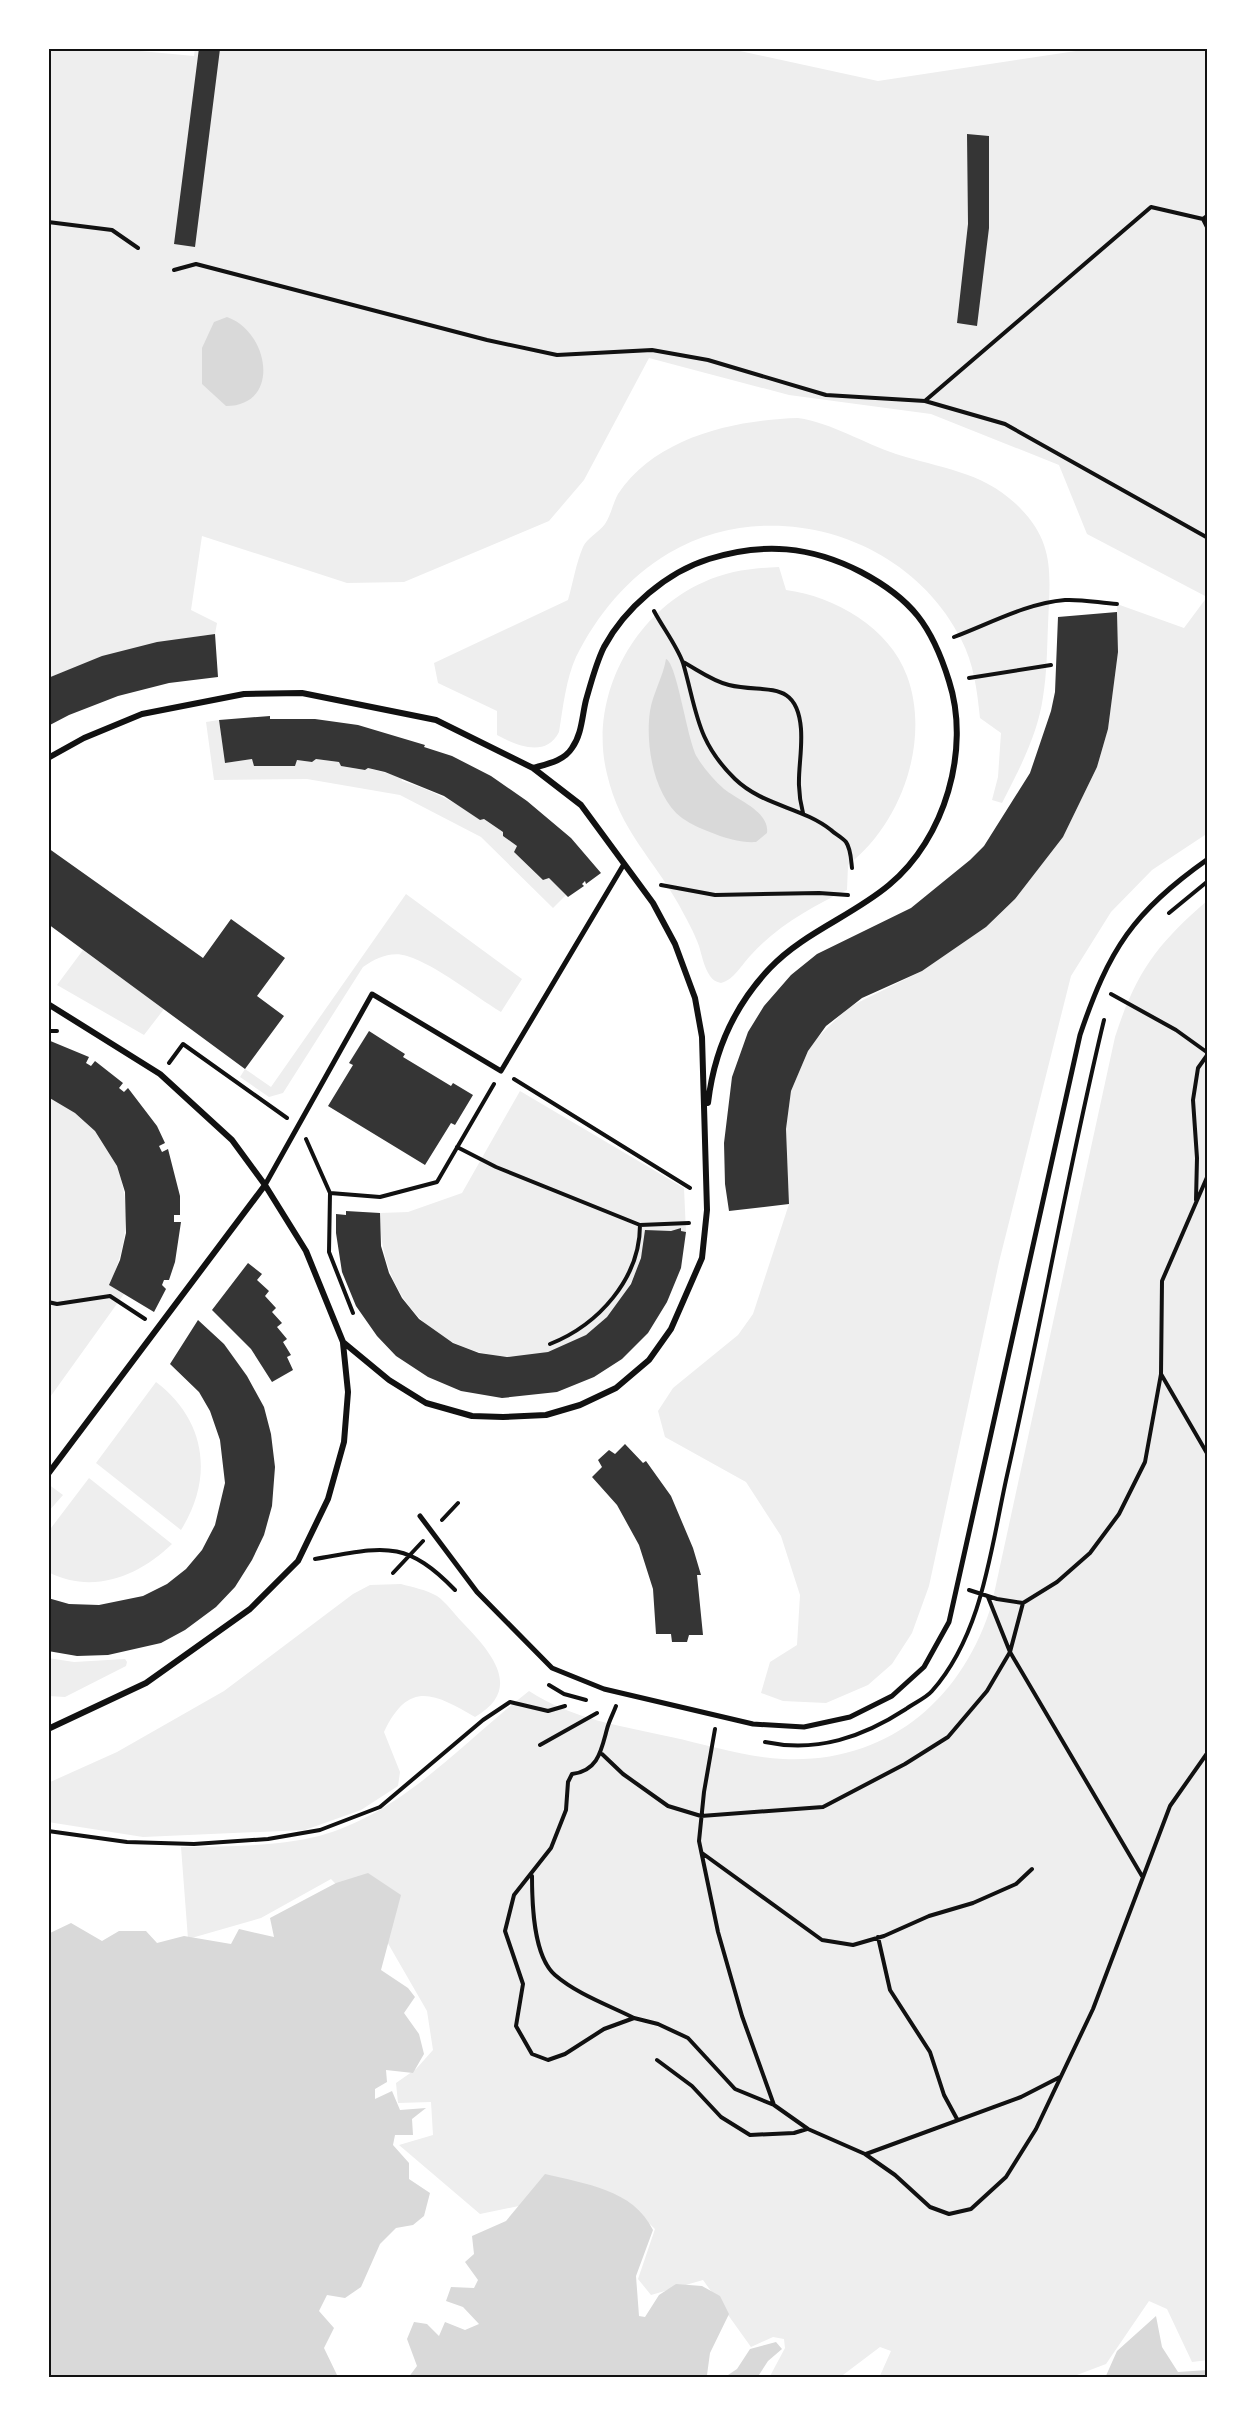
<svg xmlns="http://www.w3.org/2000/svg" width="1256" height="2426" font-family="Jost,sans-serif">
<rect width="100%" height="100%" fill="#fff"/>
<path fill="#eee" d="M 48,48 L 108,48 L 194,56 L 195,48 L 726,48 L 878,81 L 1096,48 L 1208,48 L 1208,833 L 1152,870 L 1111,912 L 1071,976 L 999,1262 L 929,1586 L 912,1633 L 892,1664 L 868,1685 L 826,1703 L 783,1701 L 761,1693 L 770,1662 L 797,1645 L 800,1595 L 781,1536 L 746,1482 L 665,1437 L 658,1411 L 673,1388 L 738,1335 L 753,1314 L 789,1204 L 786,1129 L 791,1091 L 808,1051 L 817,1038 L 849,1007 L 922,971 L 986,927 L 1015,899 L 1063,837 L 1097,767 L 1108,729 L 1118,652 L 1117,604 L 1184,628 L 1207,597 L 1087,534 L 1059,465 L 931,414 L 789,395 L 649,358 L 584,480 L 549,521 L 404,582 L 347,583 L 202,536 L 191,610 L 217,623 L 215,634 C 153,642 106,655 48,678 Z
M 798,418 C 832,423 863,443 896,454 C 939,468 981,471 1016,504 C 1056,542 1050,574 1048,625 C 1047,649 1047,673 1043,697 C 1038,734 1019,770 1002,803 L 992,800 L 998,777 L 1001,733 L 980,718 C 977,690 974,664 961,639 C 908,534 770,494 669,553 C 628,577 597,615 576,657 C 566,679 563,707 559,732 C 546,758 517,746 497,735 L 497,711 L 438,683 L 434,663 L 568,600 C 573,583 576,563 583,547 C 587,538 599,532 605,524 C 611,515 613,503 618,494 C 656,437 734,420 798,418 Z
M 779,567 L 786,590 C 834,596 890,628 907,676 C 931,741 901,824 848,865 L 847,890 C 813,906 777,926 751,955 C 742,964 734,980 721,983 C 716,982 713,980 710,976 C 704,967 702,956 699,946 C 694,932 686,918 679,905 C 653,858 620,831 607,774 C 588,698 633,613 704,582 C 728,571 753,568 779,567 Z
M 219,720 L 225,763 L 252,759 L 255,765 L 294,766 L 297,760 L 312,762 L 316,759 L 339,762 L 341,766 L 365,770 L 368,768 L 401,777 L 402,781 C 431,790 456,802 480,820 L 484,819 L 503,832 L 503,836 L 517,846 L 515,852 L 543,880 L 549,878 L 566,895 L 553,908 L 481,837 L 400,795 L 307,779 L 214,780 L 206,722 Z
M 406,894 L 522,979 L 501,1012 C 473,995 438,966 407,956 C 391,951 376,958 363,967 L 283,1093 L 269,1097 L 240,1077 L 245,1069 L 271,1087 Z
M 1208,900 L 1208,2360 L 1192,2362 L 1167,2309 L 1149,2301 L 1106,2364 L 1069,2378 L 879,2378 L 891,2351 L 880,2347 L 839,2378 L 769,2378 L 785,2348 L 784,2339 L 773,2337 L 751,2347 L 703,2280 L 651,2295 L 638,2279 L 655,2229 L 628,2203 L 553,2199 L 480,2214 L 399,2145 L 433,2135 L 431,2102 L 398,2103 L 396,2083 L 416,2069 L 433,2050 L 427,2011 L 382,1933 L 331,1879 L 261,1918 L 188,1939 L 181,1847 C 227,1846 275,1847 319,1836 C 403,1813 462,1743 529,1691 C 572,1719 621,1726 671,1737 C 708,1745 745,1757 783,1759 C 887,1764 963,1700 992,1603 L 1115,1037 C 1136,972 1157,944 1208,900 Z
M 83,950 L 164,1009 L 144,1035 L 57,985 Z
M 520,1091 L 684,1188 L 686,1232 L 644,1244 C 610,1407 385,1388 380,1219 L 380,1213 L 408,1212 L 462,1193 Z
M 48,1097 C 125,1131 144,1214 109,1285 L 124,1294 L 48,1400 Z
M 156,1382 C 206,1420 214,1477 181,1530 L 96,1463 Z
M 89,1478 L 172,1544 C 139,1576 93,1595 48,1572 L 48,1532 Z
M 48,1484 L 63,1495 L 48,1512 Z
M 401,1584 C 412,1587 427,1590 437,1596 C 446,1602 455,1615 463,1623 C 491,1652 524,1689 475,1717 C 435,1694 409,1679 384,1732 L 400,1772 L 398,1786 L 361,1810 L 305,1830 L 143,1837 L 48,1822 L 48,1783 L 117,1752 L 224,1691 L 353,1594 L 370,1585 Z
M 48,1658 L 74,1662 L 125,1659 L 127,1662 L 126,1666 L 65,1697 L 48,1696 Z"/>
<path fill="#d9d9d9" d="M 227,317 C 270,332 281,406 226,406 L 202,384 L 202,348 L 214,322 Z
M 666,659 C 677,663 687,739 697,757 C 704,769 714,780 724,789 C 738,800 770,812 767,833 L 756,842 C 743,843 728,839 715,834 C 704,830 692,825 682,818 C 654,797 645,745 650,711 C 653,693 663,677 666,659 Z
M 368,1873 L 401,1895 L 381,1970 L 408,1988 L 415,1997 L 404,2013 L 419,2034 L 424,2054 L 413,2073 L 386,2070 L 387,2082 L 375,2089 L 375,2099 L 392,2091 L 400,2110 L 426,2108 L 412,2119 L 413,2135 L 395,2135 L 393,2145 L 409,2163 L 409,2179 L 430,2193 L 424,2216 L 413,2225 L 396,2228 L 380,2244 L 361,2287 L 345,2298 L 327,2295 L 319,2311 L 334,2328 L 324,2348 L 337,2375 L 335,2378 L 48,2378 L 48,1934 L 71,1923 L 102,1941 L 119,1931 L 146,1931 L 157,1943 L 184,1936 L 231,1944 L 239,1929 L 274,1937 L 270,1918 L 336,1883 Z
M 545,2174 C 585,2184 633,2189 653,2230 L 636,2276 L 639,2316 L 645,2317 L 659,2295 L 676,2284 L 702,2286 L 720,2296 L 729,2314 L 710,2353 L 707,2375 L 725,2377 L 737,2369 L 750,2349 L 776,2342 L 782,2349 L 768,2361 L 757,2378 L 408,2378 L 417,2366 L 407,2339 L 414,2322 L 427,2324 L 439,2336 L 445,2322 L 465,2330 L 479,2324 L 463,2307 L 446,2301 L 451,2287 L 474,2288 L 478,2280 L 465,2262 L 474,2254 L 472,2236 L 506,2221 Z
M 1156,2316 L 1162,2347 L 1178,2372 L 1208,2370 L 1208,2378 L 1105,2378 L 1117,2351 Z"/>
<path fill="#353535" d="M 199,48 L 220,49 L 195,247 L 174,244 Z
M 967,134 L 989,136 L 989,228 L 977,326 L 957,323 L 968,224 Z
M 1117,612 L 1118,652 L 1108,729 L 1097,767 L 1063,837 L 1015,899 L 986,927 L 922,971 L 862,998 L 826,1026 L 808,1051 L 791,1091 L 786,1129 L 789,1204 L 729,1211 L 725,1184 L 724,1143 L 732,1077 L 748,1032 L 764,1006 L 791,975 L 817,954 L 911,908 L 970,860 L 984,846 L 1030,773 L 1051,711 L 1055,692 L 1058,617 Z
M 215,634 L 218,677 L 169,683 L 118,696 L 69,715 L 48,726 L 48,678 L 102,656 L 157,642 Z
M 270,716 L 270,719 L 315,719 L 358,725 L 425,745 L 424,747 L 452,756 L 491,776 L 527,801 L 571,838 L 601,873 L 586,884 L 585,881 L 582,884 L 584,886 L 568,897 L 549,878 L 543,880 L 514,852 L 517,846 L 503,836 L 503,832 L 484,819 L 480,820 L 444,796 L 385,772 L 368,768 L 365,770 L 341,766 L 339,762 L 316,759 L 312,762 L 297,760 L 295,766 L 254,766 L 252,759 L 225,763 L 219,720 Z
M 48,848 L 203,958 L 231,919 L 285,958 L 257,996 L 284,1016 L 245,1069 L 48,924 Z
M 369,1031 L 405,1054 L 403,1057 L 451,1086 L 453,1083 L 473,1095 L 455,1125 L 451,1123 L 425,1165 L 328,1106 L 353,1065 L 349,1063 Z
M 48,1040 L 89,1057 L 86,1063 L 91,1066 L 95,1061 L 123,1083 L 119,1088 L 124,1092 L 128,1088 L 157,1126 L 165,1143 L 159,1146 L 162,1152 L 168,1149 L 180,1196 L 180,1215 L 174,1215 L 174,1222 L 181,1222 L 175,1262 L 169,1280 L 164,1280 L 162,1285 L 166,1289 L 154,1312 L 109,1285 L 120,1260 L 126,1233 L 125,1192 L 117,1166 L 95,1131 L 75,1113 L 48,1097 Z
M 346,1211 L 380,1213 L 381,1246 L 389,1273 L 402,1298 L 419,1319 L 453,1343 L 479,1353 L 507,1357 L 548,1352 L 586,1335 L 607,1317 L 631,1284 L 641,1258 L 645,1230 L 671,1231 L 681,1228 L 681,1231 L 686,1232 L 681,1268 L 667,1302 L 648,1333 L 622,1359 L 594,1377 L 557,1392 L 502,1398 L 461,1391 L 428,1377 L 396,1356 L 377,1336 L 356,1306 L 342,1272 L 336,1233 L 336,1214 L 346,1215 Z
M 248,1263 L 262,1274 L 257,1280 L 269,1291 L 265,1296 L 276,1308 L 272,1312 L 282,1323 L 277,1327 L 287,1339 L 283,1342 L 291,1355 L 287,1357 L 293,1370 L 272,1382 L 251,1349 L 212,1310 Z
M 198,1320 L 224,1344 L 247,1376 L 264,1407 L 271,1434 L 275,1467 L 272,1506 L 264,1535 L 252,1560 L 235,1587 L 216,1607 L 185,1630 L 161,1643 L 108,1655 L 77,1656 L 48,1651 L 48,1598 L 69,1604 L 99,1605 L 143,1596 L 167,1584 L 186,1569 L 202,1550 L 215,1525 L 225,1483 L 220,1440 L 210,1411 L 199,1392 L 170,1364 Z
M 625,1444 L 643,1463 L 646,1461 L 671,1496 L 693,1548 L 701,1575 L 697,1575 L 703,1635 L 689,1635 L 687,1642 L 672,1642 L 671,1634 L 656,1634 L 653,1589 L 639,1545 L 617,1505 L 592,1477 L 602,1467 L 598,1460 L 609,1450 L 615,1454 Z"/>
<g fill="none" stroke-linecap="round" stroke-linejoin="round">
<path stroke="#111" stroke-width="4" d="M 1203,219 L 1208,215
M 48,222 L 112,230 L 138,248
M 174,270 L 196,264 L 487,340 L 557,355 L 652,350 L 708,360 L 826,395 L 925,401 L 1005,424 L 1208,538
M 926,400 L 1151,207 L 1203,219 L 1208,229
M 654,611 C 663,628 677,646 683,663 C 697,711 696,741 735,779 C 763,806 802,807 831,830 C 835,834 842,837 846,842 C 851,849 851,860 852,868
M 954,637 C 989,624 1027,603 1065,600 C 1082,599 1100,603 1117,604
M 683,662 C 698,670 712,681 729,685 C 765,694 797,678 801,729 C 803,760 794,779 803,813
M 969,678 L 1051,665
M 661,885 L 715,895 L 819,893 L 848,895
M 1169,913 L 1208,881
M 1111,994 L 1176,1030 L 1208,1053
M 48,1031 L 57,1031
M 169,1063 L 183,1044 L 287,1118
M 514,1079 L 690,1188
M 306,1139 L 330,1193
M 457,1147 L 496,1167 L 640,1225
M 1208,1175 L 1162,1281 L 1161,1374 L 1208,1455
M 1196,1200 L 1197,1158 L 1193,1100 L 1198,1068 L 1208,1054
M 48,1302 L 57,1304 L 110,1296 L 145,1319
M 353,1313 L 329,1252 L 330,1193 L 380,1197 L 437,1182 L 494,1084
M 550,1344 C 598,1325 640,1279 640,1225 L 689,1223
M 442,1520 L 458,1503
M 315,1559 C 381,1548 404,1537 455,1590
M 393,1573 L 423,1541
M 969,1590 L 997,1599 L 1023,1603 L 1057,1582 L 1090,1553 L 1119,1514 L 1145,1462 L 1161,1374
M 988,1597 L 1010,1652 L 1142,1876
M 549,1685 L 564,1694 L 586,1700
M 616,1706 C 613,1714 609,1721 607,1729 C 601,1751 598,1771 572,1774 L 568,1782 L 566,1810 L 551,1848 L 514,1895 L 505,1931 L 523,1984 L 516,2026 L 532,2054 L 548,2060 L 565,2054 L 604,2029 L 634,2018 L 658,2024 L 688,2038 L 735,2089 L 774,2105
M 715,1729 L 704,1792 L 699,1841 L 718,1932 L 742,2016 L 774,2105 L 808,2129 L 865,2154 L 895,2175 L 930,2207 L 949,2214 L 971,2209 L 1006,2177 L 1036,2129 L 1093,2009 L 1170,1806 L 1208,1752
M 765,1742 C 817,1753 863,1737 906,1709 C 914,1703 926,1698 932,1691 C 984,1632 991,1545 1008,1471 C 1042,1321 1068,1169 1104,1020
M 540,1745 L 597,1713
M 602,1754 L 623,1774 L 668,1806 L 701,1816 L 823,1807 L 905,1764 L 948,1737 L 987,1691 L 1010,1652 L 1023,1603
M 48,1831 L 127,1842 L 194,1844 L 268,1839 L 320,1830 L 380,1807 L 483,1720 L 510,1702 L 548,1711 L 565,1706
M 702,1853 L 822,1940 L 853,1945 L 884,1936 L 929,1916 L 973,1903 L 1016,1884 L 1032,1869
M 532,1876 C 532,1903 533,1956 555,1975 C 577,1994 608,2005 634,2018
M 878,1937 L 890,1990 L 930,2052 L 944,2095 L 957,2119
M 657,2060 L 692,2086 L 721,2117 L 750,2135 L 794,2133 L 807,2129
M 866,2154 L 1021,2097 L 1060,2077"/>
<path stroke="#111" stroke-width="5" d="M 265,1185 L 372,994 L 501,1071 L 624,864
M 420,1516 L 477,1592 L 552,1668 L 604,1689 L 753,1724 L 804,1727 L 850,1717 L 892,1696 L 924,1667 L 949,1622 L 1080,1035 C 1109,949 1133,912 1208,859"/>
<path stroke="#111" stroke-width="6" d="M 48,758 L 84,738 L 142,714 L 244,694 L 302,693 L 436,720 L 533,768 L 581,805 L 653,903 L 675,944 L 695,998 L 702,1037 L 707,1210 L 702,1258 L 671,1329 L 649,1360 L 616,1388 L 580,1405 L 546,1415 L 503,1417 L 472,1416 L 426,1403 L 389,1380 L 343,1342 L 306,1251 L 265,1185 L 232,1140 L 160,1074 L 48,1004
M 533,768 C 547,764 564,761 572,748 C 582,734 582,716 586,700 C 591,683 596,663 604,647 C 625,608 667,572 709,559 C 763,542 811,546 861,572 C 912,599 932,626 949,681 C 971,749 945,839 889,885 C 852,916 803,933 770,968 C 733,1007 714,1051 708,1103
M 48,1474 L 265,1185
M 48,1729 L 146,1683 L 250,1609 L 298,1561 L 328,1499 L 344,1442 L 348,1392 L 343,1343"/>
</g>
<rect width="1256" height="2426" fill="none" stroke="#ffffff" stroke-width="99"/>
<rect x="50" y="50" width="1156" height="2326" fill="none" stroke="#111" stroke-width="2"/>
</svg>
